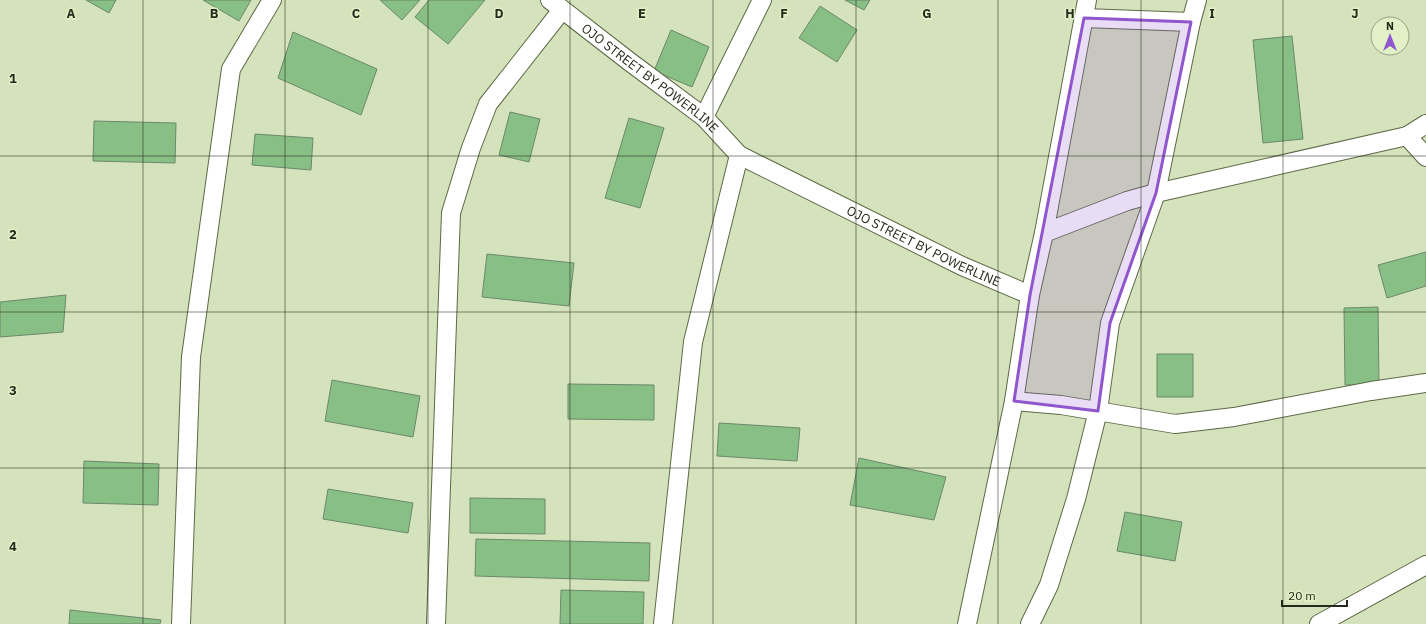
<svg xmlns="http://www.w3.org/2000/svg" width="1426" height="624" font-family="'IBM Plex Sans',sans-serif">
<rect width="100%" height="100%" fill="#d5e3bc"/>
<path fill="#87bf85" stroke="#6c886b" d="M 86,0 L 116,0 L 109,13 Z
M 203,0 L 251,0 L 239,21 Z
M 380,0 L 420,0 L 402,20 Z
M 429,0 L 485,0 L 448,44 L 415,17 Z
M 845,0 L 870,0 L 864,10 Z
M 820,6 L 857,30 L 837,62 L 799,38 Z
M 671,30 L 709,47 L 692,87 L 654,71 Z
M 293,32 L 377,69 L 361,115 L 278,78 Z
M 1292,36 L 1303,139 L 1263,143 L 1253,40 Z
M 510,112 L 540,119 L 529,162 L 499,155 Z
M 629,118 L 664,128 L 640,208 L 605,198 Z
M 94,121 L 176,123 L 175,163 L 93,161 Z
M 255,134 L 313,138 L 311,170 L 252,165 Z
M 1426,252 L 1426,286 L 1387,298 L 1378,265 Z
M 487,254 L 574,263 L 569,306 L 482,297 Z
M 66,295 L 63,332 L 0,337 L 0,302 Z
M 1378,307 L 1379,385 L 1345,385 L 1344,308 Z
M 1157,354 L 1193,354 L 1193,397 L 1157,397 Z
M 332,380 L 420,396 L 413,437 L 325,421 Z
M 568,384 L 654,385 L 654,420 L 568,419 Z
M 719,423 L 800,428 L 797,461 L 717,456 Z
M 859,458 L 946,477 L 934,520 L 850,505 Z
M 84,461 L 159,464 L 158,505 L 83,503 Z
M 328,489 L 413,503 L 408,533 L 323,519 Z
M 470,498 L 545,499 L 545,534 L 470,533 Z
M 1125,512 L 1182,522 L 1175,561 L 1117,551 Z
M 476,539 L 650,543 L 649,581 L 475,576 Z
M 561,590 L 644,592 L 643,624 L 560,624 Z
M 70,610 L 161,620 L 160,624 L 69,624 Z"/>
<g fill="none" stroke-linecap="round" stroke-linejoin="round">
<g stroke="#5d6946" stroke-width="20">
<g id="minor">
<path id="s1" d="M 550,0 L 630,62 L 704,117 L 739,155 L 962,266 L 1030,295"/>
<path d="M 1084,18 L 1191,22"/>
<path d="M 704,117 L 762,0"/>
<path d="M 1407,136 L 1426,157"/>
<path d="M 1044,233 L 1127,201 L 1156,193 L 1407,136 L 1426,124"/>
<path d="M 1014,401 L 1061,405 L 1175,424 L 1234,417 L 1371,391 L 1426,383"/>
<path d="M 181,624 L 191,357 L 231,69 L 272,0"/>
<path d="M 436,624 L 451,213 L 471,148 L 488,104 L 562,10"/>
<path d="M 663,624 L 693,342 L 739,155"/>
<path d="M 967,624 L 1014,401 L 1030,295 L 1044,233 L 1087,0"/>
<path d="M 1030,624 L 1049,585 L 1076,499 L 1098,411 L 1110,323 L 1156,193 L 1191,22 L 1197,0"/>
<path d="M 1319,624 L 1426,565"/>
</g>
</g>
<use href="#minor" stroke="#fff" stroke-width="18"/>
</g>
<path fill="#9056cd" fill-opacity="0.2" stroke="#9056cd" stroke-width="3" stroke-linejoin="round" d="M 1084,18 L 1191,22 L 1156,193 L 1110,323 L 1098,411 L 1014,401 L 1030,295 Z"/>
<path fill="none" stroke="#252b1c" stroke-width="1" stroke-opacity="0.55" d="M 143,0 L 143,624M 285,0 L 285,624M 428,0 L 428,624M 570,0 L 570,624M 713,0 L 713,624M 856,0 L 856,624M 998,0 L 998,624M 1141,0 L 1141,624M 1283,0 L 1283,624M 0,156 L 1426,156M 0,312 L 1426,312M 0,468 L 1426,468"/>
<g text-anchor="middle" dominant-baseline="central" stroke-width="3" stroke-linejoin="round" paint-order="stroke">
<g font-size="13" fill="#252b1c" stroke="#e2f0c8">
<text stroke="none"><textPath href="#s1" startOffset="127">OJO STREET BY POWERLINE</textPath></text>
<text stroke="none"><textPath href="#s1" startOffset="451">OJO STREET BY POWERLINE</textPath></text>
</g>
</g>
<g font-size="13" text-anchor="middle" font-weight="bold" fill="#252b1c" stroke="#e2f0c8" stroke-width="3" stroke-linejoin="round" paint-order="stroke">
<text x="71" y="18">A</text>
<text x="214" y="18">B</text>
<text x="356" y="18">C</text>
<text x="499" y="18">D</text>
<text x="642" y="18">E</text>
<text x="784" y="18">F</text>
<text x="927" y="18">G</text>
<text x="1070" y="18">H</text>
<text x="1212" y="18">I</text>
<text x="1355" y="18">J</text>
<text x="13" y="83">1</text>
<text x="13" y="239">2</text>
<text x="13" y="395">3</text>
<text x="13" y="551">4</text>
</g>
<g transform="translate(1390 36)"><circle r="19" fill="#e2f0c8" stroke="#96a183"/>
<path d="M0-3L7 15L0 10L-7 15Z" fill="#9056cd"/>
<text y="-6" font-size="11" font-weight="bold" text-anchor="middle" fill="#252b1c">N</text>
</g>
<path d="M1282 600v6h65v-6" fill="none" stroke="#252b1c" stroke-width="2"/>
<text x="1288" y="600" font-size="12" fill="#252b1c" stroke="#e2f0c8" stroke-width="3" paint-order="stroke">20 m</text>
</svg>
